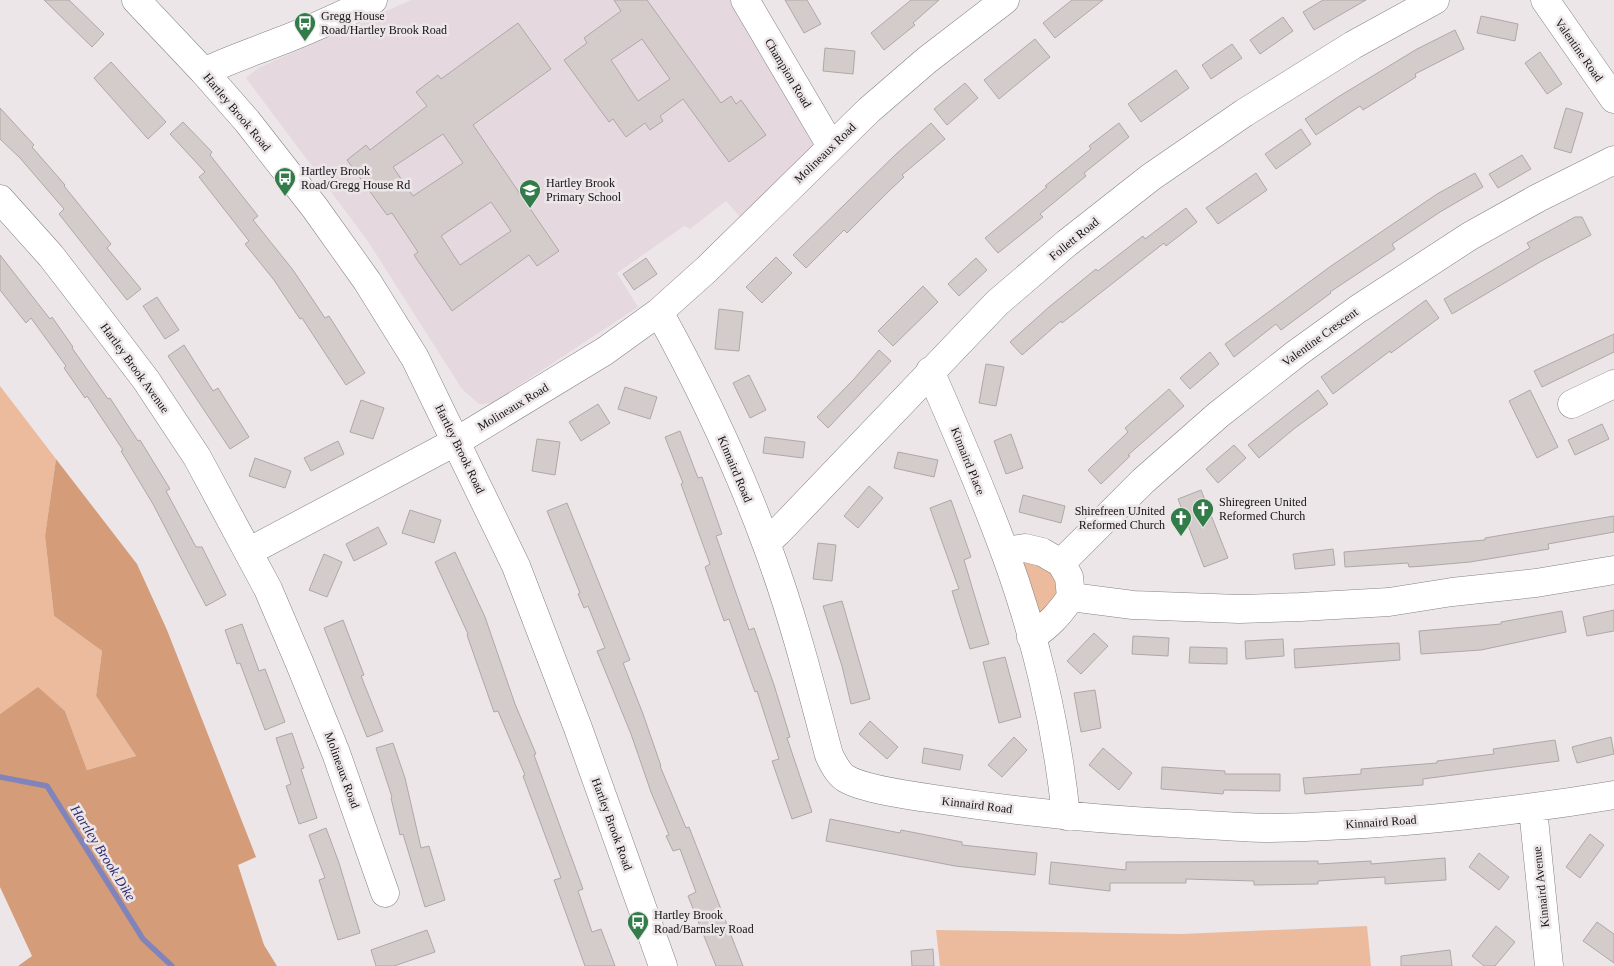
<svg xmlns="http://www.w3.org/2000/svg" width="1614" height="966" font-family="'Times New Roman',serif">
<rect width="100%" height="100%" fill="#ece6e9"/>
<path fill="#e6d8df" d="M 411,0 L 730,0 L 817,143 L 740,217 L 726,201 L 690,229 L 684,226 L 617,273 L 638,307 L 492,403 L 479,404 L 462,389 L 367,240 L 246,78 L 258,68 Z"/>
<path fill="#ecbb9d" d="M 0,386 L 56,459 L 45,536 L 54,616 L 102,651 L 96,696 L 136,756 L 87,770 L 65,711 L 38,688 L 0,714 Z
M 1012,555 L 1051,562 L 1062,597 L 1043,621 Z
M 1367,926 L 1371,966 L 940,966 L 936,930 L 1181,934 Z"/>
<path fill="#d49c79" d="M 56,459 L 137,564 L 167,630 L 256,857 L 238,865 L 264,945 L 277,966 L 18,966 L 32,956 L 0,887 L 0,714 L 38,687 L 65,711 L 87,770 L 136,756 L 96,696 L 102,651 L 54,616 L 45,536 Z"/>
<g fill="none" stroke-linecap="round" stroke-linejoin="round">
<path stroke="#8084bb" stroke-width="5.5" d="M 0,777 L 47,786 L 143,939 L 172,966"/>
</g>
<path fill="#d3cccb" stroke="#afa8a8" fill-rule="evenodd" d="M 44,0 L 69,0 L 104,34 L 92,47 Z
M 614,0 L 647,0 L 721,103 L 731,96 L 736,104 L 741,100 L 766,135 L 729,162 L 683,99 L 660,116 L 663,121 L 650,130 L 645,123 L 626,137 L 613,119 L 609,122 L 564,60 L 587,43 L 584,38 L 621,11 ZM 642,39 L 670,79 L 638,101 L 611,60 Z
M 785,0 L 807,0 L 821,24 L 804,33 Z
M 911,0 L 939,0 L 913,23 L 915,25 L 884,50 L 871,33 Z
M 1072,0 L 1103,0 L 1055,38 L 1043,23 Z
M 1323,0 L 1366,0 L 1314,30 L 1303,12 Z
M 1481,16 L 1518,24 L 1515,41 L 1477,33 Z
M 1283,17 L 1293,31 L 1260,54 L 1250,40 Z
M 518,23 L 551,69 L 473,125 L 559,251 L 537,266 L 529,255 L 452,311 L 414,255 L 418,252 L 392,213 L 387,215 L 347,160 L 366,145 L 370,150 L 427,106 L 416,92 L 438,75 L 441,79 ZM 443,134 L 463,163 L 413,196 L 393,167 ZM 491,202 L 511,231 L 460,265 L 441,236 Z
M 1455,30 L 1464,49 L 1415,74 L 1416,77 L 1363,110 L 1360,106 L 1316,135 L 1305,119 L 1338,97 L 1417,49 Z
M 1035,39 L 1050,57 L 999,99 L 984,80 Z
M 1232,44 L 1242,58 L 1211,79 L 1202,65 Z
M 825,48 L 855,51 L 853,74 L 823,71 Z
M 1540,52 L 1562,84 L 1547,94 L 1525,63 Z
M 111,62 L 166,122 L 148,139 L 94,78 Z
M 1176,70 L 1189,88 L 1141,122 L 1128,104 Z
M 965,83 L 978,98 L 947,125 L 934,109 Z
M 0,108 L 34,145 L 32,147 L 65,185 L 64,186 L 111,244 L 107,248 L 141,289 L 127,300 L 59,214 L 64,209 L 20,158 L 0,139 Z
M 1566,108 L 1583,113 L 1571,153 L 1554,148 Z
M 183,122 L 212,152 L 210,155 L 258,216 L 253,220 L 293,270 L 325,318 L 329,316 L 365,373 L 346,385 L 302,318 L 300,319 L 274,280 L 245,244 L 249,241 L 199,177 L 205,172 L 170,134 Z
M 931,123 L 945,139 L 902,175 L 904,177 L 889,191 L 847,233 L 844,230 L 806,268 L 793,255 L 895,155 Z
M 1119,123 L 1129,137 L 1084,173 L 1086,176 L 1040,214 L 1043,217 L 998,253 L 985,238 L 1047,187 L 1045,186 L 1091,149 L 1089,146 Z
M 1301,129 L 1311,144 L 1276,169 L 1265,154 Z
M 1522,155 L 1531,169 L 1498,188 L 1489,174 Z
M 1256,173 L 1267,190 L 1218,224 L 1206,208 Z
M 1475,173 L 1483,187 L 1440,212 L 1392,244 L 1395,249 L 1330,292 L 1331,293 L 1281,330 L 1276,324 L 1234,357 L 1225,344 L 1331,266 L 1437,194 Z
M 1186,208 L 1197,222 L 1166,246 L 1164,243 L 1062,323 L 1061,321 L 1022,355 L 1010,342 L 1049,307 L 1096,269 L 1098,271 L 1143,236 L 1145,239 Z
M 1575,217 L 1582,217 L 1591,235 L 1540,262 L 1452,314 L 1444,299 L 1530,248 L 1527,243 Z
M 0,255 L 50,319 L 52,317 L 73,347 L 72,348 L 108,399 L 110,398 L 138,441 L 140,440 L 170,489 L 166,491 L 196,547 L 202,547 L 226,595 L 206,606 L 153,504 L 121,451 L 123,450 L 87,396 L 85,398 L 64,368 L 66,366 L 31,318 L 26,323 L 0,290 Z
M 776,257 L 792,273 L 762,303 L 746,287 Z
M 646,258 L 657,274 L 634,290 L 623,274 Z
M 976,258 L 987,270 L 959,296 L 948,284 Z
M 923,286 L 938,302 L 893,346 L 878,331 Z
M 157,297 L 179,330 L 165,339 L 143,306 Z
M 1426,300 L 1439,318 L 1391,353 L 1390,351 L 1333,394 L 1321,377 Z
M 719,309 L 743,312 L 739,351 L 715,349 Z
M 1614,334 L 1614,352 L 1542,387 L 1534,371 Z
M 184,345 L 213,391 L 218,388 L 249,437 L 230,449 L 168,356 Z
M 879,350 L 891,361 L 828,428 L 817,417 L 854,379 Z
M 1210,352 L 1219,364 L 1190,389 L 1180,378 Z
M 986,364 L 1004,367 L 996,406 L 979,403 Z
M 749,375 L 766,410 L 750,418 L 733,383 Z
M 625,387 L 657,397 L 650,419 L 618,409 Z
M 1169,389 L 1184,406 L 1128,455 L 1130,456 L 1101,484 L 1088,470 L 1128,432 L 1125,428 Z
M 1318,390 L 1328,404 L 1295,428 L 1259,458 L 1248,445 Z
M 1530,390 L 1558,447 L 1537,458 L 1509,401 Z
M 361,400 L 384,408 L 373,439 L 350,432 Z
M 598,404 L 610,423 L 581,441 L 569,422 Z
M 1602,424 L 1609,439 L 1575,455 L 1568,440 Z
M 680,431 L 698,478 L 702,477 L 722,534 L 716,536 L 749,630 L 754,628 L 774,685 L 790,737 L 787,738 L 812,812 L 792,819 L 772,761 L 779,759 L 757,691 L 755,692 L 729,619 L 724,621 L 711,584 L 705,567 L 710,564 L 681,484 L 683,483 L 665,437 Z
M 1011,434 L 1023,468 L 1006,474 L 994,441 Z
M 765,437 L 805,442 L 803,458 L 763,453 Z
M 537,439 L 560,442 L 555,475 L 532,471 Z
M 338,441 L 344,454 L 311,471 L 304,458 Z
M 1234,445 L 1246,458 L 1218,483 L 1206,469 Z
M 898,452 L 938,460 L 934,477 L 894,468 Z
M 255,458 L 291,471 L 285,488 L 249,476 Z
M 869,486 L 883,498 L 858,528 L 844,516 Z
M 1201,490 L 1228,558 L 1204,567 L 1178,499 Z
M 1023,495 L 1065,506 L 1061,523 L 1019,512 Z
M 951,500 L 971,557 L 964,560 L 989,644 L 970,649 L 952,591 L 959,589 L 930,508 Z
M 567,503 L 630,660 L 623,663 L 643,714 L 661,766 L 660,766 L 686,828 L 689,827 L 743,966 L 716,966 L 688,896 L 696,892 L 680,849 L 673,851 L 666,836 L 669,835 L 651,792 L 631,734 L 597,651 L 605,648 L 588,606 L 584,608 L 578,594 L 580,593 L 547,511 Z
M 410,510 L 441,520 L 434,543 L 402,533 Z
M 1614,516 L 1614,532 L 1548,544 L 1549,549 L 1470,562 L 1424,566 L 1409,567 L 1408,563 L 1345,567 L 1344,552 L 1485,540 L 1485,538 Z
M 378,527 L 387,544 L 354,561 L 346,544 Z
M 818,543 L 836,545 L 832,581 L 813,579 Z
M 1333,549 L 1335,565 L 1295,569 L 1293,554 Z
M 455,552 L 485,617 L 515,704 L 536,754 L 534,755 L 583,889 L 578,891 L 592,932 L 601,929 L 615,966 L 585,966 L 554,880 L 561,878 L 523,776 L 525,775 L 498,711 L 494,712 L 467,635 L 468,634 L 435,562 Z
M 324,554 L 342,562 L 327,597 L 309,590 Z
M 842,601 L 870,699 L 851,704 L 842,666 L 823,606 Z
M 1614,610 L 1614,631 L 1587,636 L 1583,617 Z
M 1562,611 L 1566,632 L 1481,650 L 1421,654 L 1419,631 L 1501,624 L 1501,622 Z
M 343,620 L 364,675 L 361,676 L 383,731 L 367,737 L 324,628 Z
M 242,624 L 259,671 L 265,669 L 285,722 L 265,730 L 240,663 L 237,664 L 225,630 Z
M 1094,633 L 1108,646 L 1081,674 L 1067,661 Z
M 1133,636 L 1169,638 L 1168,656 L 1132,654 Z
M 1283,639 L 1284,656 L 1246,659 L 1245,641 Z
M 1399,643 L 1400,660 L 1295,668 L 1294,649 Z
M 1190,647 L 1227,648 L 1227,664 L 1189,663 Z
M 1005,657 L 1021,717 L 999,723 L 983,662 Z
M 1095,690 L 1101,728 L 1081,732 L 1074,693 Z
M 870,721 L 898,747 L 887,759 L 859,734 Z
M 292,733 L 304,768 L 301,769 L 317,818 L 299,824 L 286,786 L 291,784 L 276,738 Z
M 1014,737 L 1027,750 L 1002,777 L 988,765 Z
M 1611,737 L 1614,754 L 1577,763 L 1572,747 Z
M 1555,740 L 1559,761 L 1423,779 L 1423,785 L 1305,794 L 1303,778 L 1361,774 L 1361,769 L 1437,763 L 1437,761 L 1494,754 L 1493,749 Z
M 393,743 L 405,778 L 421,848 L 429,846 L 445,900 L 425,907 L 403,834 L 400,835 L 391,798 L 392,797 L 376,748 Z
M 924,748 L 963,755 L 960,770 L 922,763 Z
M 1103,748 L 1132,773 L 1119,790 L 1089,765 Z
M 1162,767 L 1225,771 L 1225,774 L 1280,774 L 1280,791 L 1224,790 L 1223,794 L 1161,789 Z
M 830,819 L 900,833 L 901,830 L 962,842 L 962,845 L 1037,853 L 1035,875 L 955,866 L 826,841 Z
M 326,828 L 339,863 L 360,933 L 338,940 L 319,880 L 325,878 L 309,835 Z
M 1590,834 L 1604,845 L 1580,878 L 1566,867 Z
M 1479,853 L 1509,877 L 1499,890 L 1469,867 Z
M 1445,858 L 1446,880 L 1385,884 L 1385,877 L 1318,881 L 1318,884 L 1254,885 L 1254,881 L 1186,879 L 1186,883 L 1110,883 L 1110,891 L 1049,884 L 1051,862 L 1126,870 L 1126,862 L 1318,861 L 1318,864 L 1371,861 L 1371,864 Z
M 1597,922 L 1614,934 L 1614,963 L 1583,941 Z
M 1496,926 L 1515,942 L 1495,966 L 1484,966 L 1472,956 Z
M 427,930 L 435,952 L 394,966 L 376,966 L 371,950 Z
M 933,949 L 934,966 L 912,966 L 911,951 Z
M 1450,950 L 1452,966 L 1401,966 L 1401,956 Z"/>
<g fill="none" stroke-linecap="round" stroke-linejoin="round">
<g stroke="#878184" stroke-width="29">
<path id="minor" d="M 136,0 L 204,72 L 247,121 L 315,208 L 367,281 L 415,358 L 516,566 L 578,728 L 663,966
M 745,0 L 831,146
M 1545,0 L 1614,99
M 204,72 C 228,60 253,52 278,42 C 311,30 342,15 373,0
M 0,199 L 51,256 L 98,317 L 146,380 L 197,457 L 268,589 L 300,664 L 336,753 L 385,893
M 659,312 C 700,386 737,464 766,543 C 792,612 810,683 829,755 C 833,763 837,772 845,778 C 862,789 913,796 935,799 C 1019,812 1103,820 1188,824 C 1215,825 1242,828 1269,828 C 1384,826 1500,814 1614,795
M 930,371 C 956,430 982,490 1004,550 C 1035,633 1057,727 1066,816
M 1572,404 L 1614,384
M 766,543 L 778,532 L 997,303 L 1067,243 L 1151,177 L 1244,113 L 1353,45 L 1435,0
M 1005,551 L 1025,548 L 1042,552 L 1061,563 L 1069,577 L 1071,597 C 1060,613 1049,626 1031,637
M 248,552 L 457,441 L 605,351 L 659,312 L 707,269 L 869,110 L 927,60 L 1005,0
M 1061,563 L 1143,481 L 1218,415 L 1297,353 L 1358,309 L 1470,236 L 1538,198 L 1614,160
M 1071,597 L 1133,605 L 1239,609 L 1300,607 L 1389,602 L 1452,592 L 1536,583 L 1614,570
M 1533,809 L 1549,966"/>
</g>
<use href="#minor" stroke="#fff" stroke-width="28"/>
</g>
<defs>
<g id="bus-pin" transform="scale(1.125)"><path d="M0 17L-7.5 6A9.5 9.5 0 1 1 7.5 6Z" fill="#327c4a" stroke="#ece6e9"/><path d="M-5-6H5V4H4V6H2V4H-2V6H-4V4H-5ZM-3.5-4V0h7V-4ZM-3.5 1.2v1.5H-2V1.2ZM2 1.2v1.5H3.5V1.2Z" fill="#fff"/></g>
<g id="school-pin" transform="scale(1.125)"><path d="M0 17L-7.5 6A9.5 9.5 0 1 1 7.5 6Z" fill="#327c4a" stroke="#ece6e9"/><path d="M0-5L7-2L0 1L-7-2ZM-4 1L0 2.5L4 1V4Q0 6-4 4Z" fill="#fff"/></g>
<g id="church-pin" transform="scale(1.125)"><path d="M0 17L-7.5 6A9.5 9.5 0 1 1 7.5 6Z" fill="#327c4a" stroke="#ece6e9"/><path d="M-1.2-6h2.4v3.5h3.3v2.4h-3.3V6h-2.4V-.1h-3.3v-2.4h3.3Z" fill="#fff"/></g>
</defs>
<g fill-rule="evenodd">
<use href="#bus-pin" x="305" y="23"/>
<use href="#bus-pin" x="285" y="178"/>
<use href="#school-pin" x="530" y="190"/>
<use href="#church-pin" x="1203" y="509"/>
<use href="#church-pin" x="1181" y="518"/>
<use href="#bus-pin" x="638" y="922"/>
</g>
<g text-anchor="middle" dominant-baseline="central" stroke-width="5" stroke-linejoin="round" paint-order="stroke">
<g font-size="12" fill="#151314" stroke="#ece6e9" text-anchor="start">
<text x="321" y="16">Gregg House<tspan x="321" dy="14">Road/Hartley Brook Road</tspan></text>
<text x="301" y="171">Hartley Brook<tspan x="301" dy="14">Road/Gregg House Rd</tspan></text>
<text x="546" y="183">Hartley Brook<tspan x="546" dy="14">Primary School</tspan></text>
<text x="1219" y="502">Shiregreen United<tspan x="1219" dy="14">Reformed Church</tspan></text>
<text x="1165" y="511" text-anchor="end">Shirefreen UJnited<tspan x="1165" dy="14">Reformed Church</tspan></text>
<text x="654" y="915">Hartley Brook<tspan x="654" dy="14">Road/Barnsley Road</tspan></text>
</g>
<g font-size="12" fill="#151314" stroke="#ece6e9">
<text transform="translate(1579 50) rotate(55)">Valentine Road</text>
<text transform="translate(788 73) rotate(59)">Champion Road</text>
<text transform="translate(237 112) rotate(50)">Hartley Brook Road</text>
<text transform="translate(825 153) rotate(-44)">Molineaux Road</text>
<text transform="translate(1074 239) rotate(-39)">Follett Road</text>
<text transform="translate(1320 337) rotate(-36)">Valentine Crescent</text>
<text transform="translate(135 368) rotate(54)">Hartley Brook Avenue</text>
<text transform="translate(513 407) rotate(-31)">Molineaux Road</text>
<text transform="translate(460 449) rotate(64)">Hartley Brook Road</text>
<text transform="translate(968 461) rotate(68)">Kinnaird Place</text>
<text transform="translate(735 469) rotate(67)">Kinnaird Road</text>
<text transform="translate(342 770) rotate(70)">Molineaux Road</text>
<text transform="translate(977 805) rotate(7)">Kinnaird Road</text>
<text transform="translate(1381 822) rotate(-4)">Kinnaird Road</text>
<text transform="translate(612 824) rotate(70)">Hartley Brook Road</text>
<text transform="translate(1541 887) rotate(-96)">Kinnaird Avenue</text>
</g>
<g font-size="14" font-style="italic" fill="#2f2b6e" stroke="#ece6e9">
<text transform="translate(103 853) rotate(58)">Hartley Brook Dike</text>
</g>
</g>
</svg>
